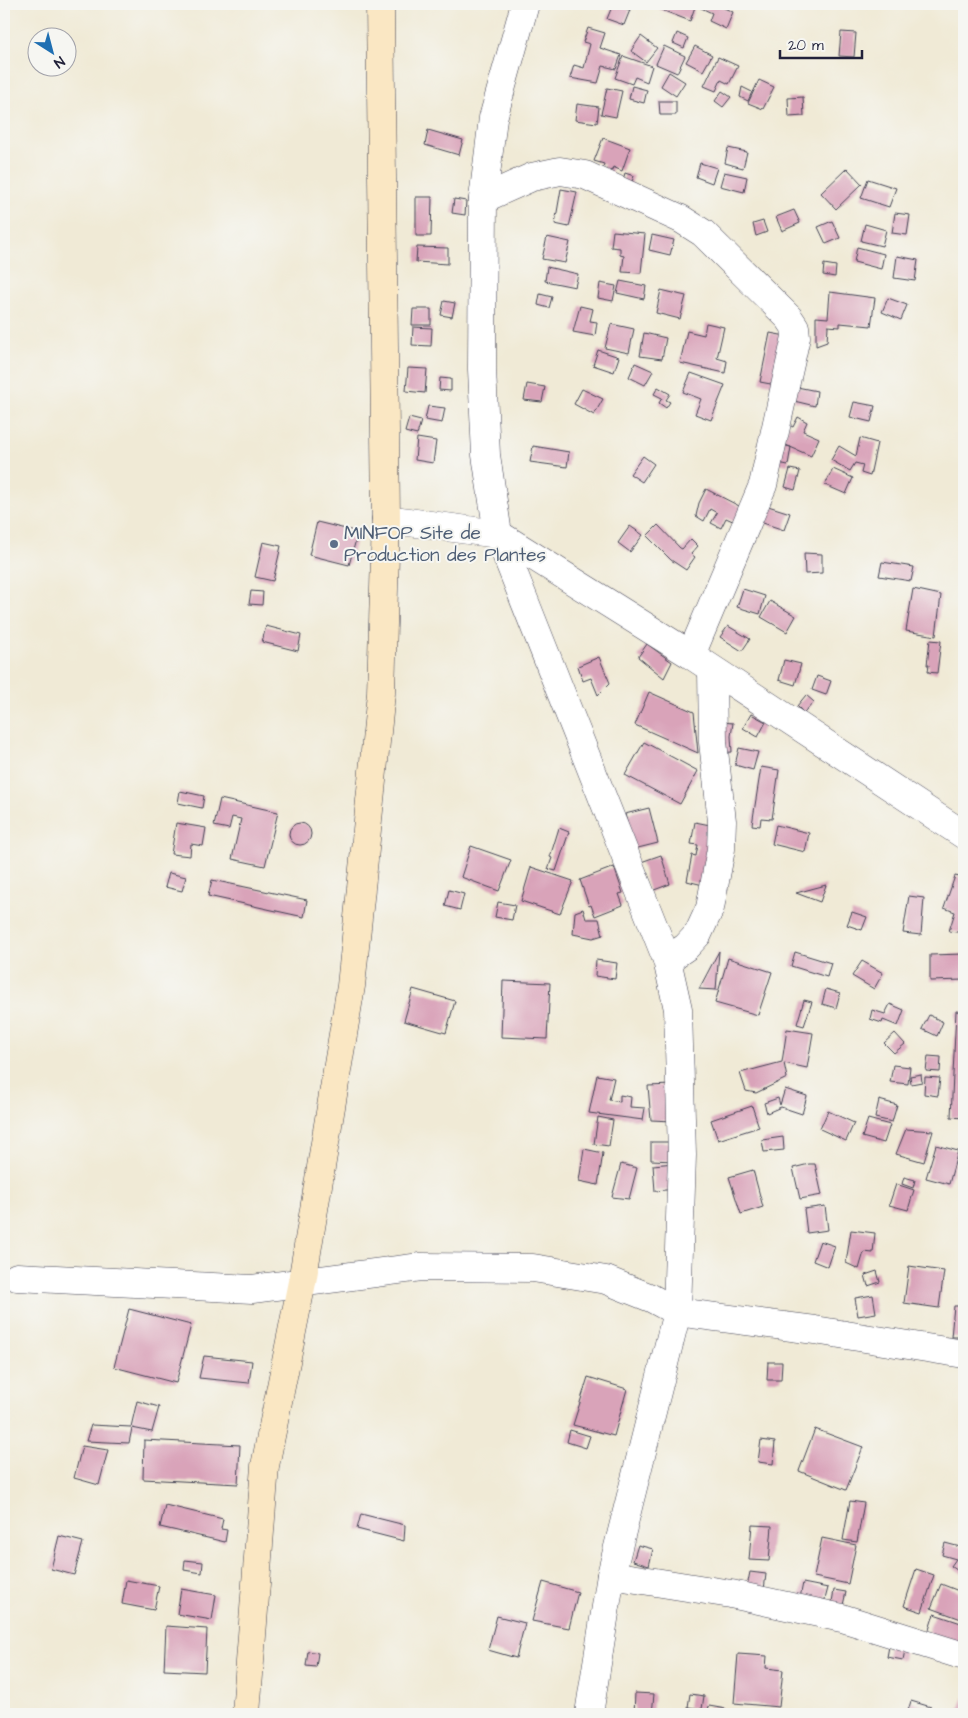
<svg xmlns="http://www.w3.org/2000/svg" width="968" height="1718" font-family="'Architects Daughter',sans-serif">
<rect width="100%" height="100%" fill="#f6f6f2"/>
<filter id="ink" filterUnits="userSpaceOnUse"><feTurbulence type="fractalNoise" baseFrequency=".02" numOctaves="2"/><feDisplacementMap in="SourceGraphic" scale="10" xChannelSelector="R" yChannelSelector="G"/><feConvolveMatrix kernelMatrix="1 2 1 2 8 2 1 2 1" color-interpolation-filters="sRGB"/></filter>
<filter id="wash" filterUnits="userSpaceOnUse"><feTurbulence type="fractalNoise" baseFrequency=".0096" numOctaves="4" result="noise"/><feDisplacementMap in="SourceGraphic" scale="20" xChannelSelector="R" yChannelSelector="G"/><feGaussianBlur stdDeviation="1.12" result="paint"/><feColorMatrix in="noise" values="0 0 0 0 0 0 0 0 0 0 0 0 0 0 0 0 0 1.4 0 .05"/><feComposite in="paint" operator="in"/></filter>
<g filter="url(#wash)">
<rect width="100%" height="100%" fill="#f0ead6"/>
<g id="blocks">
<path fill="#d9a3b9" d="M 613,4 L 630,10 L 624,25 L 607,19 Z
M 660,4 L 696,4 L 690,21 L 659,9 Z
M 701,4 L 715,4 L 733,12 L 726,29 L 709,21 L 712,13 L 699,7 Z
M 764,4 L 774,4 L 772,9 L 763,6 Z
M 588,28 L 605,33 L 600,48 L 621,55 L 616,69 L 603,66 L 598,83 L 570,78 L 574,65 L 584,68 L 590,44 L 583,42 Z
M 841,32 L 856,33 L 854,57 L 839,56 Z
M 677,33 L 688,38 L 684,48 L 673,43 Z
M 641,36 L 657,48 L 646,62 L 631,51 Z
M 664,46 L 685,56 L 677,73 L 656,64 Z
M 695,46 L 712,55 L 703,71 L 686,62 Z
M 623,56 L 652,66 L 647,82 L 635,77 L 632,84 L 615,78 Z
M 718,57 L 738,66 L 729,84 L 721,80 L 716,91 L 704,86 Z
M 669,72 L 685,82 L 676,96 L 661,86 Z
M 759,80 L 774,87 L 763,109 L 748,103 Z
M 632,86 L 647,90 L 644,103 L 629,99 Z
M 742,87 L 752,92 L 748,101 L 740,97 Z
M 607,88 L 622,91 L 616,117 L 601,114 Z
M 722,91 L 731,97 L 723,107 L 715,101 Z
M 803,97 L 804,116 L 789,117 L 788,98 Z
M 659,101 L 676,101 L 676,115 L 660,115 Z
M 577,104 L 599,107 L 597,123 L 575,120 Z
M 428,130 L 463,140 L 459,155 L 425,145 Z
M 603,138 L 630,148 L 622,171 L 613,167 L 610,175 L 602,171 L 604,164 L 594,161 Z
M 728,148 L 747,152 L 743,168 L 725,163 Z
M 700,163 L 717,168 L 712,183 L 696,177 Z
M 847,168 L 862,184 L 836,209 L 821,193 Z
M 724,172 L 747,177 L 744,192 L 720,186 Z
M 625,173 L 634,176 L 630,187 L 622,183 Z
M 868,179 L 896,188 L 889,207 L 861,198 Z
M 561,189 L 577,192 L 569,227 L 555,224 Z
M 416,197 L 432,197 L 431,236 L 416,236 Z
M 454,199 L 466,201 L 465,215 L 452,213 Z
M 794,210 L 800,223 L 782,231 L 776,217 Z
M 895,213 L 910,215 L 907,235 L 892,233 Z
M 763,221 L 767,232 L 756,236 L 753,224 Z
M 832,221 L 840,238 L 826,244 L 818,227 Z
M 865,224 L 886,230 L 882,246 L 861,241 Z
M 613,231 L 645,234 L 641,273 L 622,272 L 624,256 L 620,255 L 620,248 L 611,247 Z
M 652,235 L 674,240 L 670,255 L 649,250 Z
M 547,237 L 570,242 L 565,263 L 542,259 Z
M 417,247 L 448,248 L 448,264 L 416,262 Z
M 857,247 L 884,254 L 881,269 L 854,262 Z
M 897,256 L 918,260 L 915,281 L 894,278 Z
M 824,264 L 836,266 L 835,277 L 823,275 Z
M 547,267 L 578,274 L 575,287 L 545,281 Z
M 620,281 L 646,286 L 644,299 L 617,293 Z
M 600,283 L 616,286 L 613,301 L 598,298 Z
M 661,290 L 686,296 L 680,319 L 656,313 Z
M 830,292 L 875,298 L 871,326 L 840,323 L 840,327 L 828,326 L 827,342 L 816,346 L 816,317 L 828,318 Z
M 540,294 L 552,297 L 549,308 L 538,305 Z
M 888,298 L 907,305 L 901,320 L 882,312 Z
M 444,301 L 455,303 L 452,317 L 441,315 Z
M 580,306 L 593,309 L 590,321 L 597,322 L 595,336 L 573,332 Z
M 413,309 L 431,309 L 431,325 L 412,325 Z
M 706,323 L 724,327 L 717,358 L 727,361 L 725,373 L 680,363 L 687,331 L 704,335 Z
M 611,324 L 634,329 L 629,353 L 605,348 Z
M 413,327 L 432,328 L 431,346 L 412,345 Z
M 644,333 L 666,338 L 662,359 L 640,356 Z
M 770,333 L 786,336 L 776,385 L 760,382 Z
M 598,350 L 619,357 L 614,372 L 593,365 Z
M 635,363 L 653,371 L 645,385 L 629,377 Z
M 408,368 L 427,369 L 425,393 L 406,391 Z
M 691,373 L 725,385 L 711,420 L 695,414 L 701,399 L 683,392 Z
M 440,378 L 451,379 L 451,391 L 439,390 Z
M 527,384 L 545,387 L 542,402 L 524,400 Z
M 658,387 L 670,394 L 666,400 L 670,402 L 666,408 L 659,403 L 662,398 L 654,394 Z
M 797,387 L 817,391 L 815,406 L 794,401 Z
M 582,389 L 603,399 L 594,415 L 574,404 Z
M 854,402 L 875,406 L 871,422 L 850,417 Z
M 428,406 L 445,408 L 442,423 L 425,420 Z
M 798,417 L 807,422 L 803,431 L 819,438 L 811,456 L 781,443 L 789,425 L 793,427 Z
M 409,418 L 421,421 L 417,435 L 405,432 Z
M 417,438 L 436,441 L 433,463 L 415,460 Z
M 860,438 L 877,443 L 870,476 L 861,473 L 863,465 L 855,463 L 850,471 L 831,460 L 839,446 L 856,456 Z
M 773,443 L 791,447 L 788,465 L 769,461 Z
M 533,446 L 569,452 L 567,467 L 530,462 Z
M 643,456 L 654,464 L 642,482 L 630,474 Z
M 790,469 L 800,471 L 795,490 L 785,487 Z
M 833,469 L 853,478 L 846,494 L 825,485 Z
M 706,489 L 745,509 L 737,523 L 726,518 L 721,528 L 711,523 L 717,513 L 710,509 L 704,521 L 696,516 L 699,503 Z
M 765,505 L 790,513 L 784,530 L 760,522 Z
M 317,522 L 358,532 L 349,565 L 309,555 Z
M 658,525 L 680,548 L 682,549 L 691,539 L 698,546 L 691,554 L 695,557 L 686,570 L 671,560 L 647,536 Z
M 630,526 L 643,535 L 630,552 L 618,543 Z
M 263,542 L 281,546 L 273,581 L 255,577 Z
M 804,553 L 822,554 L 822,573 L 805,574 Z
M 882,562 L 914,567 L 911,581 L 879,576 Z
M 743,589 L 765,596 L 760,614 L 737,607 Z
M 913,589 L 941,595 L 936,636 L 906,631 Z
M 251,591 L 263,592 L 262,605 L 249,604 Z
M 770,601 L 796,616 L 787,632 L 761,617 Z
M 266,626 L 301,635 L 298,651 L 262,642 Z
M 728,626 L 750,639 L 742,651 L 720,637 Z
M 930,640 L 941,641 L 937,673 L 928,672 L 929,665 L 927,665 Z
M 647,644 L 672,662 L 664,678 L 638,657 Z
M 599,657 L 610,683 L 598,695 L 591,678 L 583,681 L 578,666 Z
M 784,660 L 801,664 L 795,685 L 779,680 Z
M 817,676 L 831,681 L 826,695 L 812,690 Z
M 649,692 L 694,712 L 698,753 L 635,725 Z
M 806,695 L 814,702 L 804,713 L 797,706 Z
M 751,714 L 766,722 L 758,737 L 743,728 Z
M 721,722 L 733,723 L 731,736 L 732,752 L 718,753 Z
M 644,742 L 698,771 L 680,804 L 625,775 Z
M 739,748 L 758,752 L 753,770 L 735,765 Z
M 761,767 L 779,770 L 772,819 L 761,818 L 760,826 L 752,825 Z
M 180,791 L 204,796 L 202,808 L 178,803 Z
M 220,799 L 278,812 L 265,866 L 232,859 L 241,819 L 232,817 L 229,829 L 214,826 Z
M 649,808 L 658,843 L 634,849 L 625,814 Z
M 695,822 L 715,826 L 703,885 L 687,881 L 692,855 L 696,856 L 698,845 L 691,844 Z
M 176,823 L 206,828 L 203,846 L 191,844 L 190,856 L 171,854 Z
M289 834a11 11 0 1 1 22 0a11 11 0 1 1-22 0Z
M 776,825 L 809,833 L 805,852 L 772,844 Z
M 559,828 L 569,832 L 556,871 L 548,869 L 552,858 L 550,857 Z
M 471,846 L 511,860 L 499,891 L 461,877 Z
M 661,855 L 670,884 L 649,892 L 641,862 Z
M 531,867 L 573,881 L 560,914 L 521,901 Z
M 614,867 L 623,893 L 619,894 L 623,905 L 595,916 L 591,905 L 589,906 L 580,880 Z
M 169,873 L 186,877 L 182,891 L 165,887 Z
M 955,876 L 964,878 L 964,933 L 949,931 L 955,912 L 944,908 Z
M 212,880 L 307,900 L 304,917 L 208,896 Z
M 826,885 L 820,902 L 796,893 Z
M 449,890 L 464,894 L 460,910 L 445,906 Z
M 909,896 L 924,898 L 921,935 L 903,933 Z
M 498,902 L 515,905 L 512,920 L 495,917 Z
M 583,909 L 586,919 L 599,919 L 603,935 L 593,938 L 573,934 L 575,912 Z
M 852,912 L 867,917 L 862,930 L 847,925 Z
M 719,951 L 716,990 L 699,989 Z
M 795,952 L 831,963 L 827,977 L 791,966 Z
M 964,954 L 964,980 L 930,981 L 930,955 Z
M 728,958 L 772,972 L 758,1015 L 715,1003 Z
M 596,960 L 617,963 L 615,979 L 595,976 Z
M 862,961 L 883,973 L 874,989 L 852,976 Z
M 503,981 L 550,983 L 547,1039 L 501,1037 Z
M 413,989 L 455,1001 L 446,1033 L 404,1021 Z
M 826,989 L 840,993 L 836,1008 L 822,1004 Z
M 804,1000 L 812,1002 L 804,1026 L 797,1024 Z
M 890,1004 L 904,1010 L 898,1026 L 883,1020 L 882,1023 L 870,1019 L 872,1010 L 885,1014 Z
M 956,1011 L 964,1012 L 964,1118 L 951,1117 Z
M 929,1015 L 943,1022 L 937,1036 L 922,1029 Z
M 787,1029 L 813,1033 L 807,1068 L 784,1063 L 787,1078 L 756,1093 L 746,1091 L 740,1073 L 782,1062 Z
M 895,1033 L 905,1044 L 894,1053 L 884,1043 Z
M 928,1056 L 941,1057 L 940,1072 L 926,1071 Z
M 893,1065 L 910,1067 L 908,1084 L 890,1082 Z
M 921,1074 L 922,1082 L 911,1084 L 910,1076 Z
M 597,1075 L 614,1078 L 609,1100 L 620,1102 L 620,1095 L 631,1097 L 630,1107 L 645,1108 L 643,1120 L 589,1113 Z
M 925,1077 L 940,1078 L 938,1096 L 924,1094 Z
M 671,1085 L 673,1121 L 651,1120 L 648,1086 Z
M 785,1089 L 807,1096 L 802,1114 L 781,1107 L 767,1113 L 764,1103 L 778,1098 L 780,1105 Z
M 879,1100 L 897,1105 L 892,1122 L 875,1118 Z
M 752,1106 L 759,1127 L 718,1140 L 711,1120 Z
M 828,1111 L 854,1123 L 846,1141 L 820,1129 Z
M 598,1117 L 613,1120 L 609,1146 L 594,1144 Z
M 868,1119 L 890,1125 L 884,1143 L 862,1137 Z
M 906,1129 L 933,1131 L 924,1162 L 896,1154 Z
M 783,1137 L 784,1150 L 764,1152 L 762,1140 Z
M 651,1142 L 674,1142 L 674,1161 L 651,1160 Z
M 936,1145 L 958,1151 L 949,1184 L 926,1178 Z
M 584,1149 L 603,1153 L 598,1185 L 579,1181 Z
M 674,1163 L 676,1189 L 655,1191 L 653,1165 Z
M 621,1164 L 637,1168 L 629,1199 L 612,1197 Z
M 809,1164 L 815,1164 L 822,1195 L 800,1199 L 793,1168 Z
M 753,1170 L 763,1207 L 741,1214 L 729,1177 Z
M 904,1177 L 915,1180 L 913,1188 L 902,1184 Z
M 896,1184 L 914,1190 L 908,1210 L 889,1205 Z
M 825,1206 L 828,1230 L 807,1233 L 804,1209 Z
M 851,1230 L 875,1233 L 873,1253 L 864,1252 L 859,1269 L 846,1263 Z
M 820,1241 L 835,1246 L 828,1267 L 813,1261 Z
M 909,1266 L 944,1271 L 939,1308 L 904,1303 Z
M 877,1271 L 880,1282 L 868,1286 L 865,1275 Z
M 873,1295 L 876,1313 L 858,1316 L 855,1298 Z
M 954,1306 L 964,1306 L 964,1337 L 951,1337 Z
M 129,1309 L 191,1325 L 176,1383 L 114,1367 Z
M 204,1356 L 252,1361 L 249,1383 L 199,1378 Z
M 768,1362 L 782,1362 L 781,1380 L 767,1380 Z
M 588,1377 L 627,1389 L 614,1436 L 573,1425 Z
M 137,1401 L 159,1407 L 152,1432 L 132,1428 L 129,1443 L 86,1441 L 91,1425 L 131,1427 Z
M 815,1429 L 863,1447 L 846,1490 L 799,1471 Z
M 570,1430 L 590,1436 L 586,1448 L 567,1442 Z
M 144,1440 L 240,1445 L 238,1484 L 143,1479 Z
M 761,1440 L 775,1442 L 773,1464 L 758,1462 Z
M 82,1446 L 108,1450 L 99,1485 L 74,1478 Z
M 850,1501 L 864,1503 L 857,1542 L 843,1540 Z
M 165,1505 L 223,1519 L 221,1529 L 227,1530 L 225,1542 L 160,1527 Z
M 361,1514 L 405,1525 L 404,1541 L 357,1529 Z
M 752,1525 L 772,1526 L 769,1561 L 749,1560 Z
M 59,1536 L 83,1542 L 74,1575 L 51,1569 Z
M 822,1538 L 856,1545 L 848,1584 L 814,1577 Z
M 945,1543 L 964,1548 L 964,1575 L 951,1566 L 956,1559 L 942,1555 Z
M 638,1545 L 653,1549 L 649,1566 L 633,1561 Z
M 185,1560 L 203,1562 L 202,1573 L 184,1570 Z
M 916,1569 L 934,1575 L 922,1612 L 904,1606 Z
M 750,1572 L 766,1574 L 764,1590 L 747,1587 Z
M 126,1580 L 159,1586 L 154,1610 L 122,1604 Z
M 543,1582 L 578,1592 L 569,1628 L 532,1621 Z
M 803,1583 L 828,1588 L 824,1603 L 800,1598 Z
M 941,1584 L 964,1593 L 964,1620 L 931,1608 Z
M 181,1589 L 216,1595 L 212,1620 L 177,1614 Z
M 834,1590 L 846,1592 L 843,1605 L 832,1602 Z
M 934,1614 L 964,1624 L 960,1647 L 927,1636 Z
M 497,1616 L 525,1623 L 516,1658 L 488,1650 Z
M 166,1626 L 207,1629 L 205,1672 L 164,1670 Z
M 890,1641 L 906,1645 L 903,1660 L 887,1657 Z
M 308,1651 L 318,1653 L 316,1667 L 306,1666 Z
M 738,1654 L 767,1656 L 766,1668 L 783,1670 L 779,1707 L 734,1703 Z
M 635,1693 L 654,1694 L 652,1714 L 634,1714 Z
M 690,1694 L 704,1696 L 702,1709 L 688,1707 Z
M 964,1697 L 964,1714 L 957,1714 Z
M 911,1701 L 931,1707 L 928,1714 L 907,1714 Z
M 709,1706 L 726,1709 L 725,1714 L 707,1714 Z"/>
</g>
</g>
<g filter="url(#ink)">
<use href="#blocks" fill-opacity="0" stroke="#414052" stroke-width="1"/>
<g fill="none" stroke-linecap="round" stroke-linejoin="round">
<g stroke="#414052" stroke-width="29">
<path id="minor" d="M 483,199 L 532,177 L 560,171 L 585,175 L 681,219 L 703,233 L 789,318 L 795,327 L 796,337 L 763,485 L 691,655
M 386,519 L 498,534 L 691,655 L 964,835
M 667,960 L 686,947 L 698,934 L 710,908 L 721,849 L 722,821 L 713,742 L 712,669
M 17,1277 L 252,1289 L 421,1267 L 533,1268 L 606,1280 L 651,1298 L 677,1312 L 815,1330 L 964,1354
M 611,1575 L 731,1594 L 842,1618 L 964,1656"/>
</g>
<g stroke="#414052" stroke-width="29">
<path id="tertiary" d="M 525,4 L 493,118 L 483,199 L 482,369 L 486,455 L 498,534 L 667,960 L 678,1009 L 682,1155 L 677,1312 L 611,1575 L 589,1714"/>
</g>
<g stroke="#414052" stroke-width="29">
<path id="secondary" d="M 246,1714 L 265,1466 L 302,1282 L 351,986 L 381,693 L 386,519 L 380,4"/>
</g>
<use href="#minor" stroke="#fff" stroke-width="28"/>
<use href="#tertiary" stroke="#fff" stroke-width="28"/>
<use href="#secondary" stroke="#fae7c3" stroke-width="28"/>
</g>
</g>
<circle fill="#5c6f8a" stroke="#f6f6f2" stroke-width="2" cx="334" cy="544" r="5"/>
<g text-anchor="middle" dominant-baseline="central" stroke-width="4" stroke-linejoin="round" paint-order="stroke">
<g font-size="19" fill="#4e5e75" stroke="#f6f6f2" text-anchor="start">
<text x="344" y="533">MINFOP Site de<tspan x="344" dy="22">Production des Plantes</tspan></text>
</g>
</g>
<rect width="968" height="1718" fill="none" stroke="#f6f6f2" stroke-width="20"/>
<g transform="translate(52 52) rotate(144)"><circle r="24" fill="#f6f6f2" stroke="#a1a1a9"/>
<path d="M0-4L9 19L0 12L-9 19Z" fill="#1f6fb2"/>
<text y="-8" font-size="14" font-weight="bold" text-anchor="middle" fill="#22223b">N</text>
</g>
<path d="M780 50v8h82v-8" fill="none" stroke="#22223b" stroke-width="2.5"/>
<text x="788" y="50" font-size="15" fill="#22223b" stroke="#f6f6f2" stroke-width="4" paint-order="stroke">20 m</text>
</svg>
